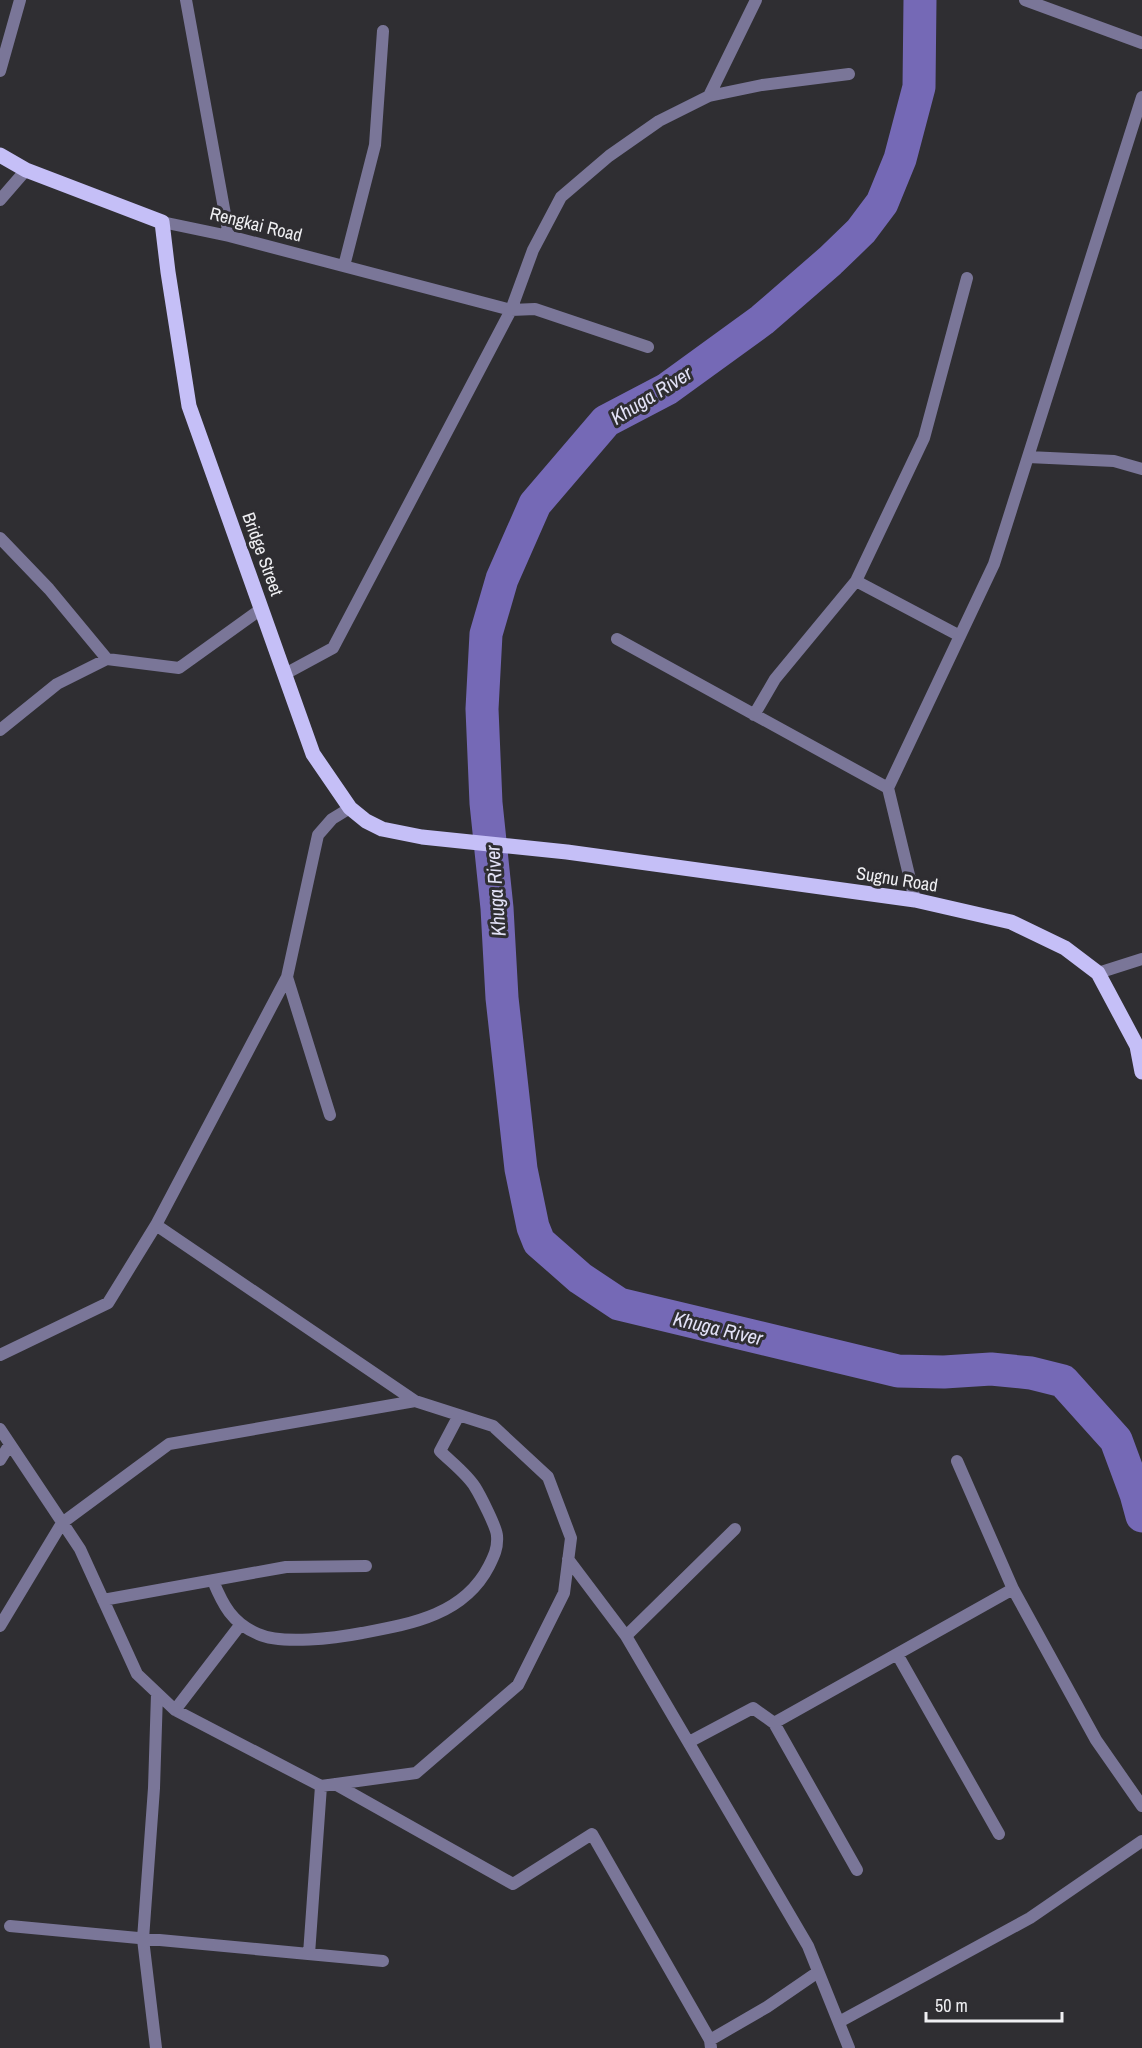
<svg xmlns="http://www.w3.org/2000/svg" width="1142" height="2048" font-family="'Archivo Narrow',sans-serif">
<rect width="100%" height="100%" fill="#2f2e32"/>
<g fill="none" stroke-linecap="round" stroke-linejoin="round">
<path stroke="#7569b6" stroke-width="33" d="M 920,0 L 919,87 L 900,159 L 882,203 L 861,231 L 830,261 L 762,320 L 667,389 L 606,421 L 535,504 L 502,579 L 486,634 L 482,709 L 486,803 L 497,908 L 502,998 L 521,1169 L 533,1227 L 539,1242 L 580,1278 L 619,1304 L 898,1371 L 944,1372 L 991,1369 L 1031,1373 L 1063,1381 L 1116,1440 L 1136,1494 L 1142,1516"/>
<path stroke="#7a7698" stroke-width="12" d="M 186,0 L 229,236
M 1025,0 L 1142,43
M 0,71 L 20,0
M 709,96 L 756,0
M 0,200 L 26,170
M 162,222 L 229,236 L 511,310 L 535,309 L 648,347
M 344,266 L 375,145 L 383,31
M 1028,457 L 1114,461 L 1142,469
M 0,538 L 49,589 L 107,659
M 856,581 L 960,636
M 617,639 L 888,788
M 285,674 L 333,648 L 511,310 L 533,250 L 561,197 L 609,156 L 659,121 L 709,96 L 762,85 L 849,74
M 754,715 L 775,679 L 856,581 L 924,438 L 967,278
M 0,730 L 57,684 L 107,659 L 179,668 L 261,609
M 915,900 L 888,788 L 994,564 L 1142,97
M 1098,973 L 1142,959
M 287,977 L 330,1115
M 0,1355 L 108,1303 L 156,1225 L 287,977 L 318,835 L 332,819 L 350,808
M 0,1429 L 80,1549 L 137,1674 L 175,1710 L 321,1786 L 416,1773 L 518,1685 L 564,1593 L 571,1538 L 548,1477 L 493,1426 L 415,1401 L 156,1225
M 0,1460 L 10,1444
M 957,1461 L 1013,1589 L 1096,1740 L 1142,1806
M 568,1559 L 626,1636 L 808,1946 L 849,2048
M 213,1581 C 223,1605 232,1623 258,1634 C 282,1645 336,1638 362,1633 C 411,1624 464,1615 489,1566 C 494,1556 498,1548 497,1536 C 497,1528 480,1495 475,1487 C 467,1474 451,1462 440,1451 L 459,1415
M 103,1600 L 286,1567 L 366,1566
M 0,1626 L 62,1523 L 169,1444 L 415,1401
M 626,1636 L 735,1529
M 897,1654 L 999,1834
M 175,1710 L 241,1624
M 774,1723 L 857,1870
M 689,1742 L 753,1708 L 774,1723 L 1013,1589
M 335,1784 L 513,1884 L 592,1834 L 710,2040 L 711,2048
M 10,1926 L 383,1961
M 309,1954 L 321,1786
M 839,2022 L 1030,1918 L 1142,1841
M 710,2040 L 767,2007 L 818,1972
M 156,2048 L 143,1939 L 154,1788 L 157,1694"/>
<path stroke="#c5bff7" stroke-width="15" d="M 0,155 L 26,170 L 162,222 L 168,272 L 189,406 L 313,754 L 350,808 L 366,821 L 382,829 L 422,837 L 567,852 L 915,900 L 1011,922 L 1065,948 L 1098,973 L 1137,1046 L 1142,1072"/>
</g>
<g text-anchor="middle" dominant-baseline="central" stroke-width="6" stroke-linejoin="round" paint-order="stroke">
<g font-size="18" fill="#efeff2" stroke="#2f2e32">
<text transform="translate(256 224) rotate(14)">Rengkai Road</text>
<text transform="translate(263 554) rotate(70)">Bridge Street</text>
<text transform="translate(897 879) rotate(9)">Sugnu Road</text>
</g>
<g font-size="20" font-style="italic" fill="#e2e1f6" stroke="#2f2e32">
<text transform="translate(651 395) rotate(-32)">Khuga River</text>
<text transform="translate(495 891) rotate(-94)">Khuga River</text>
<text transform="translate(718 1328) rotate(13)">Khuga River</text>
</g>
</g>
<path d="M926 2012v9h136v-9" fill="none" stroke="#efeff2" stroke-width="3"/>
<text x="935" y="2012" font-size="18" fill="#efeff2" stroke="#2f2e32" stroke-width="4.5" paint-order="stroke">50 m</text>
</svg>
